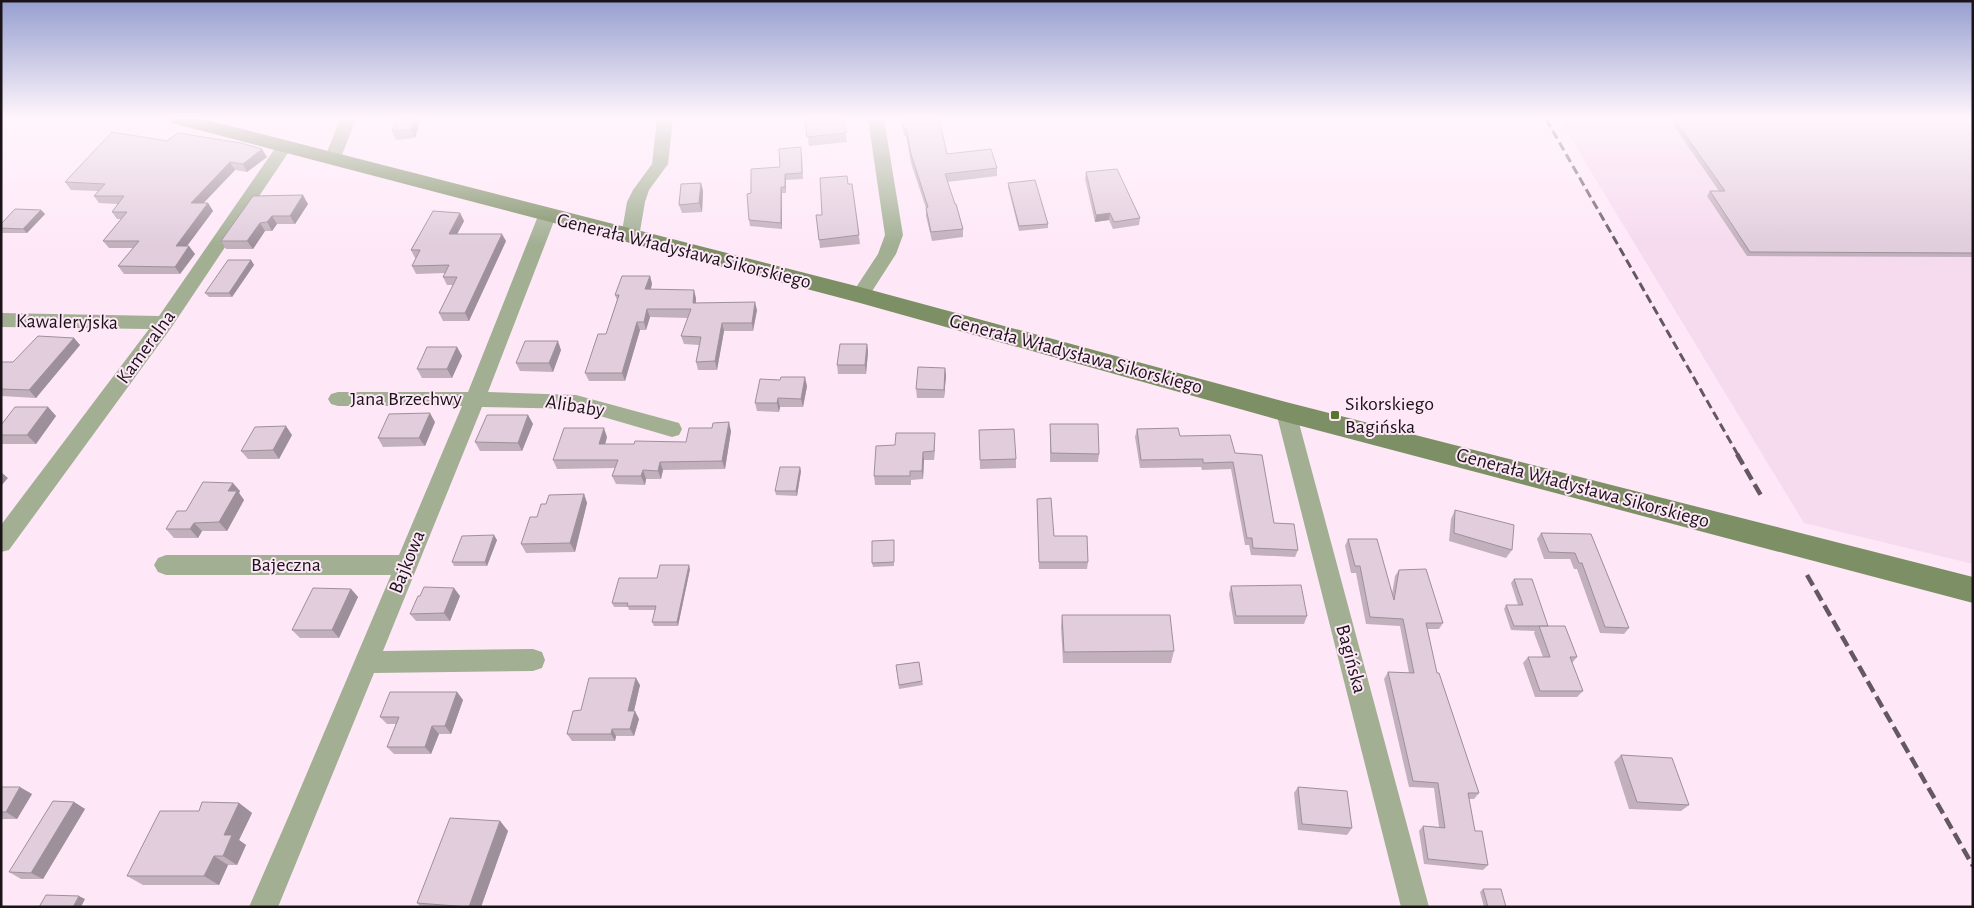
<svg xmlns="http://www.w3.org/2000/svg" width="1974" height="908" font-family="'Alegreya Sans',sans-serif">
<rect width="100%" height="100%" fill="#fee8f8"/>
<path fill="#f6daee" d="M 1559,119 L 1973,119 L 1973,564 L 1804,523 Z"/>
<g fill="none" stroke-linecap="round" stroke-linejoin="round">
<path fill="#a2af93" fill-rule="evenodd" d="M 340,119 L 356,119 L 340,160 L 338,163 L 326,163 L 324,160 Z
M 657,119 L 673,119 L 668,164 L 649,190 L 645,202 L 639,237 L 636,241 L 630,243 L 624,241 L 621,237 L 627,202 L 633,190 L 652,164 Z
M 868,119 L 884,119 L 903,235 L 896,254 L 867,299 L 860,301 L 853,299 L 851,295 L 878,254 L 885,235 Z
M 284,142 L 290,144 L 292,147 L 171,328 L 9,550 L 1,552 L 1,525 L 149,329 L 1,327 L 1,313 L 159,316 L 278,144 Z
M 547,211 L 553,212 L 556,216 L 488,392 L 576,395 L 679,423 L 682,429 L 679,435 L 672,437 L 576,409 L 482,407 L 383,651 L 533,649 L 542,652 L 545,660 L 542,668 L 533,671 L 374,673 L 278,907 L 249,907 L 290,813 L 391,575 L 166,575 L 158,572 L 154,565 L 158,558 L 166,555 L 399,555 L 462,406 L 338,406 L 331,404 L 328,399 L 331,394 L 338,392 L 468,392 L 538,216 L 541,212 Z
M 1286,404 L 1293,407 L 1296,412 L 1429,907 L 1401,907 L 1276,412 L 1279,407 Z"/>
<path fill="#7d9065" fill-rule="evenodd" d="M 169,119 L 203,119 L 860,287 L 1286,402 L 1973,577 L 1973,603 L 1286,422 L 860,303 L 172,123 Z"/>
<path stroke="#645861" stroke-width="3" stroke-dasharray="9 4.5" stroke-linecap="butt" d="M 1546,119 L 1738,455"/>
<path stroke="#645861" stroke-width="4.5" stroke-dasharray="12 5.5" stroke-linecap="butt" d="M 1737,454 L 1763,499
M 1807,575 L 1973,866"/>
</g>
<path fill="#c2b0bd" d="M 805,119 L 844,119 L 847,142 L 809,146 Z
M 901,119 L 939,119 L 947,154 L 997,168 L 997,176 L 947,182 L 963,229 L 963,237 L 932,241 L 926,216 L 926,208 L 911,163 L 906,136 L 904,136 Z
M 1669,119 L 1973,119 L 1973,257 L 1747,256 L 1707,196 L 1710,191 L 1719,191 Z
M 420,121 L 415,138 L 396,140 L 392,131 Z
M 802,153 L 803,179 L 786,180 L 786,193 L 782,193 L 782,229 L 750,226 L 749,220 L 751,193 L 780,167 Z
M 267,157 L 247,172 L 235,170 L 203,203 L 208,203 L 213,211 L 187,246 L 195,254 L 180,274 L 124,274 L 118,266 L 133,248 L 109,248 L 103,241 L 121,219 L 117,219 L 112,212 L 118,204 L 99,203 L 94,196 L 98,191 L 71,190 L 65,182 Z
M 1086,172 L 1140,218 L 1139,225 L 1113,229 L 1109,220 L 1095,222 L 1085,179 Z
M 701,183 L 703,191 L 702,212 L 682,213 L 679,205 Z
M 1008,183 L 1048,224 L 1048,228 L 1019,231 L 1008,187 Z
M 848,184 L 852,184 L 860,244 L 820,248 L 819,240 Z
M 253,196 L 308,204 L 295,224 L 277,224 L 272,231 L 265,231 L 253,249 L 226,249 L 221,241 Z
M 41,210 L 45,214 L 27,233 L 1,233 L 1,224 Z
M 460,213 L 464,221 L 457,234 L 506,241 L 469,321 L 443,321 L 439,313 L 453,285 L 447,285 L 443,277 L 445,273 L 416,274 L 412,266 L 416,258 L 415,258 L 411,250 Z
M 251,260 L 254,265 L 232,297 L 209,297 L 205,293 Z
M 650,276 L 652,284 L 651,289 L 696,298 L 696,303 L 757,310 L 753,331 L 724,331 L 717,370 L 698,370 L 696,362 L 699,345 L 684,344 L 681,336 L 688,318 L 650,317 L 646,330 L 640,330 L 625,381 L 589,381 L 585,373 L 606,334 L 617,300 L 615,295 Z
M 74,338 L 80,345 L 36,398 L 1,396 L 1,362 L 13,362 Z
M 867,344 L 868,352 L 866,374 L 838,374 L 837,365 Z
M 457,347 L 462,356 L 452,378 L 422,378 L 417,369 Z
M 561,350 L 553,372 L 520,371 L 516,363 Z
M 945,368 L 946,376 L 944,398 L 917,398 L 916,389 Z
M 807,386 L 803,407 L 780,407 L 779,412 L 757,411 L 755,403 Z
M 48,407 L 56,416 L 36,444 L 2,444 L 1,443 L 1,425 Z
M 528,415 L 533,424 L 522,451 L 480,451 L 475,442 Z
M 435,422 L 425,446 L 383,447 L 378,438 Z
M 1050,424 L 1099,454 L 1098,462 L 1050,462 Z
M 1137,429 L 1180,436 L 1235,453 L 1274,523 L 1298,550 L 1295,557 L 1251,555 L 1249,545 L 1245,545 L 1231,469 L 1202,470 L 1201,467 L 1140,468 L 1135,437 Z
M 979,430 L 1016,459 L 1016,468 L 980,469 Z
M 731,431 L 725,469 L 663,470 L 661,479 L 646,479 L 645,485 L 616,484 L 612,476 L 615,468 L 557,469 L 553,460 L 607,437 L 605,444 L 634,444 L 686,442 Z
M 935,433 L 934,460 L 924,460 L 923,479 L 911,480 L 911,485 L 875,485 L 874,476 L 895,445 Z
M 292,435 L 279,459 L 248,459 L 241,451 Z
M 801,471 L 797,496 L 776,495 L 775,491 Z
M 240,491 L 239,493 L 244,500 L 227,531 L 202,531 L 198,538 L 174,538 L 166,529 L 186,511 Z
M 584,494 L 587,503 L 575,552 L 526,553 L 521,544 L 537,517 L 546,504 Z
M 1037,499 L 1054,536 L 1088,562 L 1087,569 L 1039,569 Z
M 1455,510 L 1512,550 L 1506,558 L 1449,541 L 1451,519 Z
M 1541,533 L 1591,534 L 1629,628 L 1624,634 L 1600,633 L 1577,569 L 1574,569 L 1570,559 L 1544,559 L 1537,539 Z
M 1348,539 L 1392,594 L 1395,576 L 1399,570 L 1443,623 L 1439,629 L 1427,629 L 1437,673 L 1479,793 L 1474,799 L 1469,799 L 1475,831 L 1488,865 L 1483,870 L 1424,864 L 1419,831 L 1423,826 L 1439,827 L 1434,788 L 1409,787 L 1384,679 L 1388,672 L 1409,673 L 1400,626 L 1366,624 L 1356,573 L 1351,573 L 1345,546 Z
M 497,540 L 487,566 L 454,566 L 452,562 Z
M 894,540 L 894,566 L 873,567 L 872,563 Z
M 690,569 L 678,626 L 654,626 L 652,622 L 655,610 L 629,610 L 628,607 L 614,607 L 612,603 L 657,578 Z
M 1514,579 L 1548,626 L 1577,657 L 1572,663 L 1583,691 L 1577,697 L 1535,697 L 1523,663 L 1528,657 L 1543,657 L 1534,633 L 1535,631 L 1511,630 L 1504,609 L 1506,605 L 1518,605 L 1511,583 Z
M 1231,586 L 1307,616 L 1304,624 L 1234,624 L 1229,594 Z
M 351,589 L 358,597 L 339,638 L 300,638 L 292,630 Z
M 460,596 L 450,621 L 416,621 L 410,614 Z
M 1062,615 L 1174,651 L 1171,663 L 1063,663 L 1061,627 Z
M 919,662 L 923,685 L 899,689 L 896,665 Z
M 640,685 L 634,711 L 639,719 L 634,736 L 616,736 L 615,741 L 572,741 L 567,734 L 581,710 Z
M 457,692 L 463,700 L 451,734 L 439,734 L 431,754 L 394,754 L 387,747 L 396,724 L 387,724 L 380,717 Z
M 1621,755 L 1689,805 L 1681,811 L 1629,809 L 1614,762 Z
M 1,787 L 32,794 L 17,819 L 1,819 Z
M 1298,787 L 1352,828 L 1347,835 L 1298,830 L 1294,793 Z
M 74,802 L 85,809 L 43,879 L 21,879 L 9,872 Z
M 239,803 L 252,813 L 239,840 L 246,845 L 237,865 L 228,865 L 219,885 L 143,885 L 127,876 L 199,811 Z
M 500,821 L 508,831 L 481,907 L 421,907 L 417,903 Z
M 1483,889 L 1506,907 L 1484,907 L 1480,892 Z"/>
<path fill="#9e909a" d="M 414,119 L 419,119 L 420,121 L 415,138 L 411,130 Z
M 262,149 L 267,157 L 247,172 L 243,164 Z
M 230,162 L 235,170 L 196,211 L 191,203 Z
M 785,174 L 786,180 L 786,193 L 785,187 Z
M 701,183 L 703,191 L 702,212 L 699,203 Z
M 781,187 L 782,193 L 782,229 L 781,223 Z
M 303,195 L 308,204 L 295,224 L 290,216 Z
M 208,203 L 213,211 L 181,254 L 176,246 Z
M 41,210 L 45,214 L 27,233 L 23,229 Z
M 460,213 L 464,221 L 453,242 L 449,234 Z
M 1110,213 L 1109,220 L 1095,222 L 1096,215 Z
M 272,216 L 277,224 L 272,231 L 267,222 Z
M 260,223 L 265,231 L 253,249 L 247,241 Z
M 502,234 L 506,241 L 469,321 L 465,313 Z
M 189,246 L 195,254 L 180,274 L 175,267 Z
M 251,260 L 254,265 L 232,297 L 229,293 Z
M 650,276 L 652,284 L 648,297 L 645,289 Z
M 694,290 L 696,298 L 695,311 L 693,303 Z
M 755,302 L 757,310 L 753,331 L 752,323 Z
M 647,309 L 650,317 L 646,330 L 644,322 Z
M 637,322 L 640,330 L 625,381 L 622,373 Z
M 722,323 L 724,331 L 717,370 L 715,361 Z
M 74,338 L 80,345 L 36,398 L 29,390 Z
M 558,341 L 561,350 L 553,372 L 549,363 Z
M 867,344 L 868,352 L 866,374 L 865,365 Z
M 457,347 L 462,356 L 452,378 L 447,369 Z
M 945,368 L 946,376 L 944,398 L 944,390 Z
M 805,377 L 807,386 L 803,407 L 801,399 Z
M 778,398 L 780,407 L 779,412 L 777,403 Z
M 48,407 L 56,416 L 36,444 L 27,435 Z
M 430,413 L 435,422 L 425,446 L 419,438 Z
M 528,415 L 533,424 L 522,451 L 518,443 Z
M 729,422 L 731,431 L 725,469 L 722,461 Z
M 286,426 L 292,435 L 279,459 L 273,450 Z
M 604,428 L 607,437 L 603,452 L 599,444 Z
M 935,433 L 935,441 L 934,460 L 934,451 Z
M 923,452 L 924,460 L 923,479 L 922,471 Z
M 660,462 L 663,470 L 661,479 L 658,471 Z
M 800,467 L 801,471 L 797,496 L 796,491 Z
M 643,470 L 646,479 L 645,485 L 641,476 Z
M 1,472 L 8,478 L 1,486 Z
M 233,483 L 240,491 L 239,493 L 244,500 L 227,531 L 219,522 L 228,491 Z
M 584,494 L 587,503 L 575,552 L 570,543 Z
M 194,523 L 202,531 L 198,538 L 190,529 Z
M 494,535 L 497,540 L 487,566 L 485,562 Z
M 689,565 L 690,569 L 678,626 L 677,622 Z
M 454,588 L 460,596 L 450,621 L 444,613 Z
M 351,589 L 358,597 L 339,638 L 332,630 Z
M 636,678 L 640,685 L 632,719 L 628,711 Z
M 457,692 L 463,700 L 451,734 L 445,726 Z
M 635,711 L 639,719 L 634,736 L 630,729 Z
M 432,726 L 439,734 L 431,754 L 425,747 Z
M 612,729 L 616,736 L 615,741 L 611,734 Z
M 20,787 L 32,794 L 17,819 L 6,812 Z
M 74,802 L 85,809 L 43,879 L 31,873 Z
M 239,803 L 252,813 L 239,840 L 246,845 L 237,865 L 223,856 L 224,835 Z
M 500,821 L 508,831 L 481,907 L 469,907 Z
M 214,856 L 228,865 L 219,885 L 204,876 Z
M 79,896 L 85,899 L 81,907 L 73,907 Z"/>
<path fill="#e1cddc" stroke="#9e909a" d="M 396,119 L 414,119 L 411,130 L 392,131 Z
M 805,119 L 844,119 L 846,133 L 807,137 Z
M 902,119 L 939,119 L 947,154 L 991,149 L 997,168 L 945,174 L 955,204 L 956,204 L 963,229 L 931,232 L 926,208 L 928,207 L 911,154 L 906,128 L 903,128 Z
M 1674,119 L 1973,119 L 1973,253 L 1750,252 L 1710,191 L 1725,191 Z
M 112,132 L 167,141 L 178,133 L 241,143 L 262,149 L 243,164 L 230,162 L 191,203 L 208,203 L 176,246 L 189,246 L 175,267 L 118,266 L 139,241 L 103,241 L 127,212 L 112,212 L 124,196 L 94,196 L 105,184 L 65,182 Z
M 801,147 L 802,173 L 785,174 L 785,187 L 781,187 L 781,223 L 749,220 L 747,194 L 751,193 L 751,169 L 780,167 L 779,149 Z
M 1117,169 L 1140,218 L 1114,222 L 1110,213 L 1096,215 L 1086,172 Z
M 847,176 L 848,184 L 852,184 L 859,235 L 819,240 L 816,215 L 822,215 L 820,178 Z
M 1035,180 L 1048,224 L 1019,226 L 1008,183 Z
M 701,183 L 699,203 L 679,205 L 681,184 Z
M 303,195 L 290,216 L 272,216 L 267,222 L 260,223 L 247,241 L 221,241 L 253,196 Z
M 15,209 L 41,210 L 23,229 L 1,228 L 1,224 Z
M 433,211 L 460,213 L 449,234 L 502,234 L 465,313 L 439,313 L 457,277 L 443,277 L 449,265 L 412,266 L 420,250 L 411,250 Z
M 228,260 L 251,260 L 229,293 L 205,293 Z
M 622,276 L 650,276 L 645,289 L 694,290 L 693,303 L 755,302 L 752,323 L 722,323 L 715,361 L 696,362 L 701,337 L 681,336 L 691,309 L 647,309 L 644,322 L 637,322 L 622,373 L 585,373 L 598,334 L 606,334 L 619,295 L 615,295 Z
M 38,336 L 74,338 L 29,390 L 1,389 L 1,362 L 13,362 Z
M 525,341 L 558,341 L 549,363 L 516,363 Z
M 840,344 L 867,344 L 865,365 L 837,365 Z
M 427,347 L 457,347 L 447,369 L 417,369 Z
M 918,367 L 945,368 L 944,390 L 916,389 Z
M 781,377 L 805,377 L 801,399 L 778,398 L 777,403 L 755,403 L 760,379 L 780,380 Z
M 15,407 L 48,407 L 27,435 L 1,435 L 1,425 Z
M 430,413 L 419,438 L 378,438 L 389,414 Z
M 487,415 L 528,415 L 518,443 L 475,442 Z
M 729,422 L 722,461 L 660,462 L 658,471 L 643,470 L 641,476 L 612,476 L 618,460 L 553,460 L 564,428 L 604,428 L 599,444 L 634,444 L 635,441 L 686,442 L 689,428 L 712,428 L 713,423 Z
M 1050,424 L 1098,424 L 1099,454 L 1051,453 Z
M 286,426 L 273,450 L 241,451 L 255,427 Z
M 1178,428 L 1180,436 L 1230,435 L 1235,453 L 1262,455 L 1274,523 L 1294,524 L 1298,550 L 1253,548 L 1252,538 L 1247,538 L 1233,462 L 1203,463 L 1203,459 L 1141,460 L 1137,429 Z
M 1014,429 L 1016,459 L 980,460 L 979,430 Z
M 896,433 L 935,433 L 934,451 L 923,452 L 922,471 L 910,471 L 910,476 L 874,476 L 876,446 L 895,445 Z
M 780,467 L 800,467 L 796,491 L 775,491 Z
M 203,482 L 233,483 L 228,491 L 237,491 L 219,522 L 194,523 L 190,529 L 166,529 L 177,511 L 186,511 Z
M 584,494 L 570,543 L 521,544 L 530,517 L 537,517 L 541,504 L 546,504 L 549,495 Z
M 1051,498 L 1054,536 L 1087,536 L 1088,562 L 1039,562 L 1037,499 Z
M 1455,510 L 1514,525 L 1512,550 L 1454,533 Z
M 1541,533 L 1591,534 L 1629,628 L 1605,627 L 1582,563 L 1579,563 L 1575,553 L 1549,552 Z
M 494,535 L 485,562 L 452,562 L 462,536 Z
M 1348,539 L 1377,539 L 1394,600 L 1399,570 L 1426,569 L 1443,623 L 1426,623 L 1437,673 L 1439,673 L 1479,793 L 1468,793 L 1475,831 L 1482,831 L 1488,865 L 1428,859 L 1423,826 L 1445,828 L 1438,783 L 1413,781 L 1388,672 L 1414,673 L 1403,619 L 1370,617 L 1360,566 L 1355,566 Z
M 894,540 L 894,562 L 872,563 L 872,541 Z
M 660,565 L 689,565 L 677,622 L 652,622 L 656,606 L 627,606 L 628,603 L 612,603 L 619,578 L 657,578 Z
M 1514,579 L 1532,579 L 1548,626 L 1514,626 L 1506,605 L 1523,605 Z
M 1301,585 L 1307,616 L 1236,616 L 1231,586 Z
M 424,587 L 454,588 L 444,613 L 410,614 L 418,596 L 420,596 Z
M 313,588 L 351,589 L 332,630 L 292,630 Z
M 1062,615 L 1170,615 L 1174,651 L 1064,652 Z
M 1539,626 L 1565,626 L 1577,657 L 1570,657 L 1583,691 L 1540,691 L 1528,657 L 1550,657 Z
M 919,662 L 922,681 L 899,685 L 896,665 Z
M 589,678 L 636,678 L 628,711 L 635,711 L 630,729 L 612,729 L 611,734 L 567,734 L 573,711 L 581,710 Z
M 390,692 L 457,692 L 445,726 L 432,726 L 425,747 L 387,747 L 399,717 L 380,717 Z
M 1621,755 L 1672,758 L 1689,805 L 1637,802 Z
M 1,787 L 20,787 L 6,812 L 1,812 Z
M 1298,787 L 1347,791 L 1352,828 L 1302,824 Z
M 53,801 L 74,802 L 31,873 L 9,872 Z
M 202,802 L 239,803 L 224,835 L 232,835 L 223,856 L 214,856 L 204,876 L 127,876 L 160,811 L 199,811 Z
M 450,818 L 500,821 L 469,907 L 417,903 Z
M 1483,889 L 1501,889 L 1506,907 L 1488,907 Z
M 46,895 L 79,896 L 73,907 L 39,907 Z"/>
<linearGradient id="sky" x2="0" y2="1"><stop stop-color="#969fd0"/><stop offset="0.48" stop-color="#fff5fc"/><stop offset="1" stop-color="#fff5fc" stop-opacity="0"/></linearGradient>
<rect width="1974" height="246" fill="url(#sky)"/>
<rect fill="#58762b" stroke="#fee8f8" stroke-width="2" x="1330" y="410" width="10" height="10" rx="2.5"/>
<g text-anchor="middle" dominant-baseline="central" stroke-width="4" stroke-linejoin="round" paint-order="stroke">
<g font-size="20" fill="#1a1318" stroke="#fee8f8">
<text transform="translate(684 251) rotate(14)">Generała Władysława Sikorskiego</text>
<text transform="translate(67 322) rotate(1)">Kawaleryjska</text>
<text transform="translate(146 347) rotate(-54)">Kameralna</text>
<text transform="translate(1076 354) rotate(15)">Generała Władysława Sikorskiego</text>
<text x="406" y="399">Jana Brzechwy</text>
<text transform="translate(575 406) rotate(9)">Alibaby</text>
<text transform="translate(1583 488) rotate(15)">Generała Władysława Sikorskiego</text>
<text transform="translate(407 562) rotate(-68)">Bajkowa</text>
<text x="286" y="565">Bajeczna</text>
<text transform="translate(1351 659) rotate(75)">Bagińska</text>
</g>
<g font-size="20" fill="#1a1318" stroke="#fee8f8" text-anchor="start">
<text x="1345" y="404">Sikorskiego<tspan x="1345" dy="23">Bagińska</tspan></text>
</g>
</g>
<rect width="1974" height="908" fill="none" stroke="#1a1318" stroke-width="5"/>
</svg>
